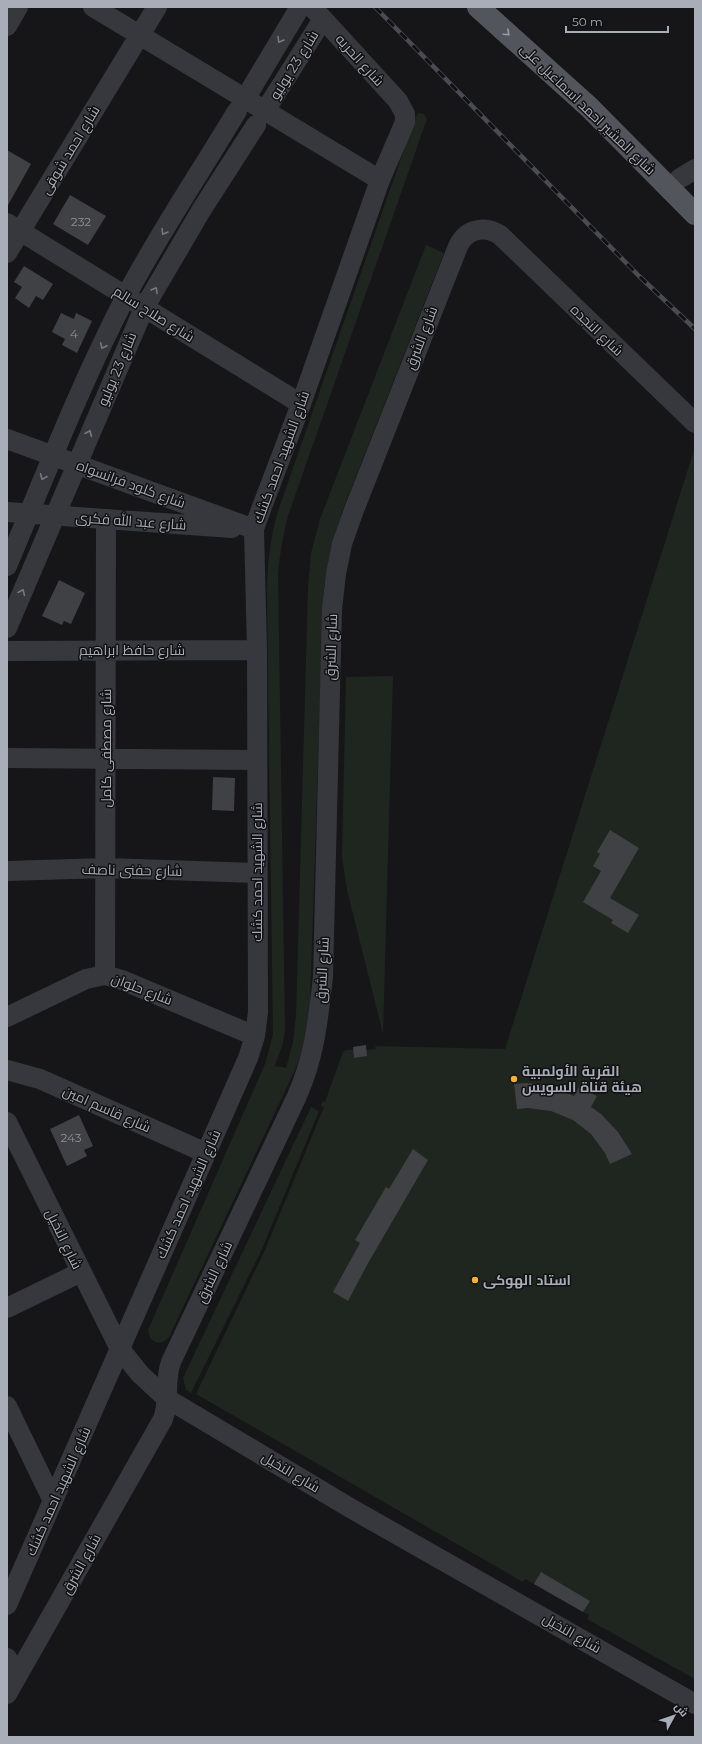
<svg xmlns="http://www.w3.org/2000/svg" width="702" height="1744" font-family="Montserrat,Cairo,sans-serif">
<rect width="100%" height="100%" fill="#161618"/>
<path fill="#1e261f" d="M 418,113 L 424,114 L 427,119 L 288,516 C 283,535 280,553 278,573 L 285,1030 L 283,1043 L 275,1066 L 286,1068 L 293,1042 L 296,1016 L 308,588 L 311,553 L 320,519 L 426,245 L 444,253 L 342,512 L 331,549 L 324,586 L 310,1004 C 308,1027 304,1048 295,1070 L 169,1337 C 163,1344 156,1345 150,1338 L 148,1330 L 265,1064 L 273,1035 L 267,593 C 267,565 270,540 277,514 L 415,118 Z
M 695,447 L 695,1679 L 587,1619 L 589,1615 L 534,1584 L 525,1579 L 523,1582 L 196,1394 L 265,1250 L 324,1107 L 321,1106 L 323,1101 L 325,1102 L 343,1052 L 346,1050 L 353,1050 L 353,1047 L 366,1045 L 366,1050 L 376,1049 L 375,1046 L 505,1049 Z
M 393,676 L 383,1034 L 347,890 L 342,857 L 346,677 Z
M 311,1107 L 319,1111 L 262,1249 L 191,1393 L 186,1390 L 183,1378 Z"/>
<path fill="#404145" d="M 7,150 L 31,164 L 7,207 Z
M 70,195 L 106,216 L 88,245 L 53,224 Z
M 24,266 L 53,284 L 43,300 L 36,296 L 29,308 L 15,298 L 22,287 L 14,282 Z
M 61,313 L 74,319 L 76,313 L 92,321 L 77,353 L 62,345 L 65,339 L 52,332 Z
M 59,580 L 85,593 L 71,624 L 64,621 L 62,625 L 42,616 Z
M 213,777 L 235,778 L 234,811 L 212,810 Z
M 610,830 L 639,848 L 610,898 L 639,915 L 628,933 L 611,923 L 613,920 L 583,902 L 601,871 L 593,866 L 600,854 L 597,852 Z
M 366,1045 L 367,1056 L 354,1058 L 353,1047 Z
M 526,1083 L 551,1086 L 574,1096 L 579,1087 L 597,1096 L 591,1107 L 601,1114 L 618,1132 L 632,1154 L 610,1164 L 605,1153 L 591,1134 L 573,1120 L 551,1111 L 528,1108 L 517,1109 L 514,1084 Z
M 79,1115 L 93,1146 L 84,1150 L 87,1156 L 67,1166 L 50,1129 Z
M 413,1149 L 428,1160 L 367,1265 L 348,1301 L 333,1292 L 360,1243 L 355,1240 L 386,1187 L 389,1189 Z
M 541,1572 L 590,1601 L 583,1612 L 534,1584 Z"/>
<g fill="none" stroke-linecap="round" stroke-linejoin="round">
<path stroke="#37383d" stroke-width="20" d="M 93,7 L 380,180
M 7,26 L 18,7
M 140,35 L 157,7
M 245,99 L 300,7
M 265,111 L 323,19
M 679,179 L 695,169
M 7,223 L 301,404
M 7,253 L 133,46
M 7,439 L 254,529
M 7,512 L 232,528
M 7,566 C 45,476 80,385 125,298 C 158,235 200,173 237,111
M 7,628 L 144,308 L 202,209 L 256,125
M 7,651 L 257,650
M 7,758 L 257,760
M 7,871 L 106,868 L 257,873
M 105,975 L 106,520
M 7,1017 L 86,979 L 105,975 L 122,980 L 255,1036
M 7,1070 L 40,1079 L 206,1153
M 7,1122 L 120,1349 L 140,1374 L 166,1398 L 352,1509 L 695,1704
M 7,1308 L 81,1272
M 7,1406 L 53,1501
M 7,1605 L 248,1058 L 255,1036 L 258,1012 L 257,650 L 254,529 L 260,512 L 301,404 L 380,180 L 405,122 L 405,114 L 398,101 L 312,7
M 7,1658 L 17,1677
M 7,1694 L 163,1419 C 170,1401 164,1381 171,1362 L 297,1096 C 315,1055 318,1020 323,977 L 332,609 L 336,574 L 342,544 L 354,510 L 457,249 C 464,230 483,224 500,235 L 695,423"/>
<path stroke="#53555c" stroke-width="22" d="M 478,7 L 589,107 L 695,214"/>
<g stroke="#4a4c52" stroke-width="4.5">
<path id="rail" d="M 375,7 L 639,276 L 695,329"/>
</g>
<use href="#rail" stroke="#111113" stroke-width="3" stroke-dasharray="9" stroke-linecap="butt"/>
</g>
<defs><path id="oneway-chevron" d="M-2-3.5L2.5 0L-2 3.5" fill="none" stroke-width="1.6" stroke-linecap="round" stroke-linejoin="round"/></defs>
<use stroke="#979ba6" href="#oneway-chevron" transform="translate(507 33) rotate(42)"/>
<g stroke="#757881">
<use href="#oneway-chevron" transform="translate(280 40) rotate(121)"/>
<use href="#oneway-chevron" transform="translate(164 232) rotate(121)"/>
<use href="#oneway-chevron" transform="translate(155 290) rotate(-60)"/>
<use href="#oneway-chevron" transform="translate(103 346) rotate(115)"/>
<use href="#oneway-chevron" transform="translate(89 433) rotate(-67)"/>
<use href="#oneway-chevron" transform="translate(43 477) rotate(112)"/>
<use href="#oneway-chevron" transform="translate(22 592) rotate(-67)"/>
</g>
<g fill="#f2b134" stroke="#111113" stroke-width="1.5">
<circle cx="514" cy="1079" r="4"/>
<circle cx="475" cy="1280" r="4"/>
</g>
<g text-anchor="middle" dominant-baseline="central" stroke-width="3" stroke-linejoin="round" paint-order="stroke">
<g font-size="12" fill="#8e929b">
<text x="81" y="221">232</text>
<text x="74" y="333">4</text>
<text x="71" y="1137">243</text>
</g>
<g font-size="14" fill="#a8adb8" stroke="#111113">
<text transform="translate(360 60) rotate(48)">شارع الحريه</text>
<text transform="translate(294 65) rotate(-58)">شارع 23 يوليو</text>
<text transform="translate(588 109) rotate(44)">شارع المشير احمد اسماعيل على</text>
<text transform="translate(70 150) rotate(-59)">شارع احمد شوقى</text>
<text transform="translate(154 314) rotate(32)">شارع صلاح سالم</text>
<text transform="translate(597 330) rotate(44)">شارع النجده</text>
<text transform="translate(421 338) rotate(-69)">شارع الشرق</text>
<text transform="translate(117 369) rotate(-67)">شارع 23 يوليو</text>
<text transform="translate(281 457) rotate(-70)">شارع الشهيد احمد كشك</text>
<text transform="translate(131 484) rotate(20)">شارع كلود فرانسواه</text>
<text transform="translate(131 521) rotate(4)">شارع عبد الله فكرى</text>
<text transform="translate(331 647) rotate(-88)">شارع الشرق</text>
<text x="132" y="650">شارع حافظ ابراهيم</text>
<text transform="translate(106 748) rotate(-90)">شارع مصطفى كامل</text>
<text transform="translate(132 870) rotate(1)">شارع حفنى ناصف</text>
<text transform="translate(257 872) rotate(-90)">شارع الشهيد احمد كشك</text>
<text transform="translate(322 970) rotate(-87)">شارع الشرق</text>
<text transform="translate(142 989) rotate(21)">شارع حلوان</text>
<text transform="translate(107 1109) rotate(24)">شارع قاسم امين</text>
<text transform="translate(188 1194) rotate(-66)">شارع الشهيد احمد كشك</text>
<text transform="translate(64 1239) rotate(64)">شارع النخيل</text>
<text transform="translate(214 1272) rotate(-65)">شارع الشرق</text>
<text transform="translate(291 1472) rotate(31)">شارع النخيل</text>
<text transform="translate(58 1491) rotate(-66)">شارع الشهيد احمد كشك</text>
<text transform="translate(81 1564) rotate(-61)">شارع الشرق</text>
<text transform="translate(572 1633) rotate(30)">شارع النخيل</text>
</g>
<g font-size="14" font-weight="bold" fill="#a8adb8" stroke="#111113" text-anchor="start">
<text x="522" y="1071">القرية الأولمبية<tspan x="522" dy="16">هيئة قناة السويس</tspan></text>
<text x="483" y="1280">استاد الهوكى</text>
</g>
</g>
<rect width="702" height="1744" fill="none" stroke="#a8adb8" stroke-width="16"/>
<g transform="translate(674 1716) rotate(50)" stroke="#111113" stroke-width="3" paint-order="stroke">
<path d="M0-3L7 15L0 10L-7 15Z" fill="#a8adb8"/>
<text y="-6" font-size="11" font-weight="bold" text-anchor="middle" fill="#a8adb8">ش</text>
</g>
<path d="M566 26v6h102v-6" fill="none" stroke="#a8adb8" stroke-width="2"/>
<text x="572" y="26" font-size="12" fill="#a8adb8" stroke="#111113" stroke-width="3" paint-order="stroke">50 m</text>
</svg>
